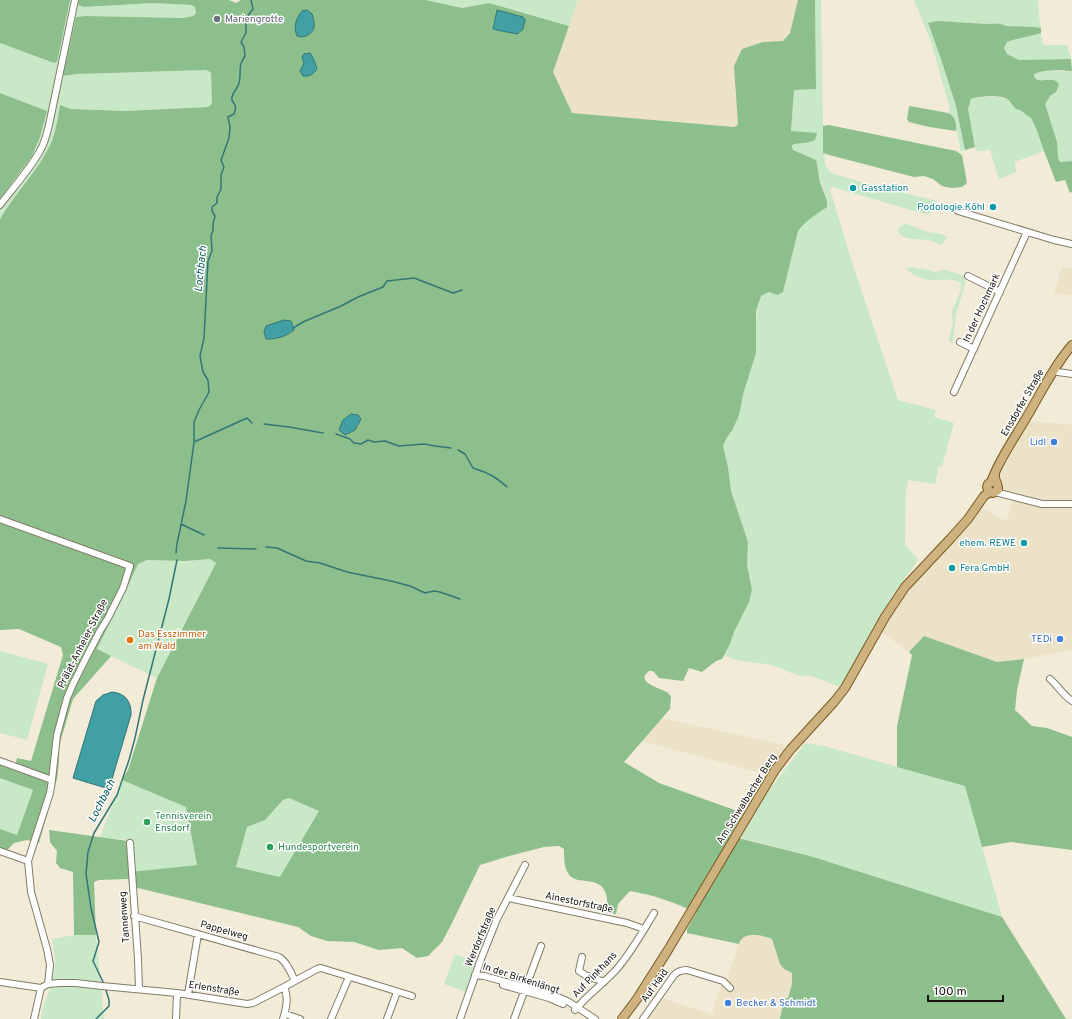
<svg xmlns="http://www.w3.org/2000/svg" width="1072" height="1019" font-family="Overpass,sans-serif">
<rect width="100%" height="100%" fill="#f2ebd8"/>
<path fill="#ebe2c7" d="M 578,0 L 798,0 L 790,33 L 783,41 L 763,42 L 734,66 L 738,125 L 734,127 L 572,113 L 553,72 Z
M 1062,267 L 1072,268 L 1072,295 L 1054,293 Z
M 1030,421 L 1072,425 L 1072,650 L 1024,659 L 997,662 L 924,636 L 909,652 L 880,631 L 901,597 L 981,507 L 1005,521 L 1008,518 L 1012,501 L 1002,488 L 999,475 Z
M 662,718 L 789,746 L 769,775 L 642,741 Z
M 758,935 L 769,938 L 772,939 L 784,969 L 792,973 L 792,984 L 788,998 L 780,1019 L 647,1019 L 662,998 L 712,1014 L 721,984 L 727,979 L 740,940 L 744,936 Z"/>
<path fill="#c8e8c8" d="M 70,0 L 79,0 L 78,5 L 84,7 L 153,3 L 191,5 L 195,7 L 196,13 L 193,16 L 183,18 L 86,16 L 76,17 L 64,76 L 77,74 L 206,70 L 210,72 L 211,73 L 212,103 L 211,105 L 208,107 L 125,111 L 71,109 L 60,105 C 58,117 56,131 52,141 C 39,170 16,192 0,219 L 0,199 L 32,156 L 47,111 L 0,93 L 0,43 L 54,63 L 67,18 Z
M 426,0 L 578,0 L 569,26 L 489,3 L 462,8 Z
M 815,0 L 821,0 L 823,123 L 825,164 L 831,173 L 861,182 L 937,201 L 928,215 L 832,187 L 830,189 L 850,256 L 898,400 L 936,410 L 934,417 L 954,423 L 942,467 L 939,466 L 935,484 L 908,480 L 906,490 L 905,544 L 908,548 L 917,558 L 916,563 L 892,596 L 872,630 L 846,680 L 840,687 L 811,676 L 802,676 L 791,673 L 780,668 L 770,665 L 737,660 L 724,655 L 730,644 L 734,632 L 749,602 L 752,590 L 747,565 L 748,542 L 731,491 L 728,467 L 723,446 L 726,439 L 733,429 L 739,415 L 744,391 L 759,300 L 761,296 L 769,292 L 777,295 L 783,292 L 798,231 C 805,221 817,214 827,207 L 827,201 L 818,172 L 793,150 L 792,147 L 792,145 C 800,142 808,144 815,140 L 791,132 L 794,90 L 816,89 Z
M 914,0 L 1038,0 L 1039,17 L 1041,28 L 1034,27 L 1007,26 C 1000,23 994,23 987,24 L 938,21 L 928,24 L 940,56 L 956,107 L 965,150 L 961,152 C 960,145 958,139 957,133 C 955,124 956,118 948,113 L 950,109 L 931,42 Z
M 1041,33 L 1043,45 L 1067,45 L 1071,59 L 1019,60 L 1007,54 L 1004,48 C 1005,47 1006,43 1007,42 C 1010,40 1036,35 1041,33 Z
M 1047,71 L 1072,71 L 1072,161 L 1060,162 L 1058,159 L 1048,113 L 1044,104 L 1050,96 L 1056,92 L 1051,79 L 1041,81 L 1036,80 L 1034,77 L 1034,74 L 1038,72 Z
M 974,97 L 998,97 L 1007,99 L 1016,109 C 1034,111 1039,136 1044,151 L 1015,162 L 1016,172 L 999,179 L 990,150 L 976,151 L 975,147 L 968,109 L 971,99 Z
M 906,224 C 913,225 918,229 925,231 C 933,234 939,231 947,237 L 941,245 C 936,243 933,241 928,240 C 918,239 905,241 898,232 C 899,227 901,225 906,224 Z
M 912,267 L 929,270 L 934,272 L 945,270 L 962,275 L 965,280 L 965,285 L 956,313 L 953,343 L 949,342 L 949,339 L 953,321 L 952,311 L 961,290 L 961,283 C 953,278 944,280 936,280 C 925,281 914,276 906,269 L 907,268 Z
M 210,559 L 216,562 L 157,678 L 111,656 L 73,699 L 126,590 L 138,564 L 147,560 L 185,561 Z
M 0,651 L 48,664 L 27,740 L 0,733 Z
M 805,743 L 824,746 L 965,786 L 1002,917 L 810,856 L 741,838 L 767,793 Z
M 0,778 L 33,790 L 17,835 L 0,829 Z
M 122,780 L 186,807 L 197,865 L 135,872 L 130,840 L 100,837 Z
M 289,798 L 319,811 L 281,877 L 236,867 L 247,827 L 265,820 L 283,800 Z
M 74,935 L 96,935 L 104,1019 L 41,1019 L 43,1007 L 51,986 L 54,973 L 55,960 L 52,939 Z
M 455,954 L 477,962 L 466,992 L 444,984 Z"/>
<path fill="#8cbf8c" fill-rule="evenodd" d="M 0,0 L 70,0 L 57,62 L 54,63 L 0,43 Z
M 79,0 L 229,0 L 236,3 L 241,0 L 426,0 L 462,8 L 489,3 L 569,26 L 553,72 L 572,113 L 734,127 L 738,125 L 734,66 L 742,49 L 763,42 L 783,41 L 790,33 L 798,0 L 815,0 L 816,89 L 794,90 L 791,131 L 817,133 L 815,140 C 808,144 800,142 792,145 L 792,147 L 793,150 L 816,160 L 820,182 L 827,201 L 827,207 C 817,214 805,221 798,231 L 783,292 L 777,295 L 769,292 L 761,296 L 756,311 L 756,353 L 744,391 L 739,415 L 733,429 L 726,439 L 723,446 L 728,467 L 731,491 L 748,542 L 747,565 L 752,590 L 749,602 L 734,632 L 730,644 L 722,659 L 716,661 L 702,672 L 689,668 L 683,681 L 659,678 L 654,672 C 651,671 650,670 648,672 C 635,682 662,689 667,692 C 668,693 670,695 671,697 L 670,709 L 624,762 L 659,783 L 743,813 L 730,836 L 810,856 L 1002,917 L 1066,1019 L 780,1019 L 784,999 L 788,998 L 792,984 L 792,973 L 784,969 L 780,964 L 772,939 C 763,935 742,931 739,944 L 687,933 L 687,929 L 696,913 C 675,902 653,895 630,891 L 618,904 L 616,914 L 607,913 C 608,902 608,887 596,883 C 591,881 584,881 578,880 C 574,879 570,877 568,873 C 564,867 564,856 564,849 L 559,846 L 544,847 L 509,856 L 480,865 L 452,923 L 442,942 L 428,956 L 417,958 L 402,948 L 379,950 L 354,942 L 327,941 L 311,936 L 298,927 L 130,886 L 128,879 L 99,880 L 94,882 L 96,935 L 74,935 L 73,872 L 60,868 L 56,863 L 57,851 L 50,842 L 49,830 L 128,841 L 131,872 L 197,865 L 186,807 L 122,780 L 128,770 L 157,678 L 216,563 L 210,559 L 185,561 L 147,560 L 138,564 L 126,590 L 97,649 L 111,656 L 73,699 L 59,746 L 59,762 L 57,779 L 39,843 L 27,840 L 14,843 L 7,850 L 0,848 L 0,829 L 17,835 L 33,790 L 0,778 L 0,765 L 14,770 L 17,758 L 31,761 L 63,655 L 61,647 L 19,629 L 0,630 L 0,219 C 16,192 39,170 52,141 C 56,130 58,117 60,105 L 71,109 L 125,111 L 208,107 L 211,105 L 212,103 L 211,73 L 210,72 L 206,70 L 77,74 L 63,76 L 76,17 L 86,16 L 183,18 L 193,16 L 196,13 L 195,7 L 191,5 L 153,3 L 84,7 L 78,5 ZM 289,798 L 319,811 L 280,877 L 236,867 L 247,827 L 265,820 L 283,800 Z
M 938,21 L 987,24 C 994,23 1000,23 1007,26 L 1034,27 L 1041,28 L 1041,33 C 1036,35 1010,40 1007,42 C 1006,44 1005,46 1004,48 L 1007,54 L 1019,60 L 1071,59 L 1072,71 C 1060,70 1045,69 1034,74 L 1034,77 L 1037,80 C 1045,82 1053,76 1059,84 L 1056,92 L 1050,96 L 1045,104 L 1057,142 L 1058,158 L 1060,162 L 1072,161 L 1072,192 L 1070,193 L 1065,180 L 1056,182 L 1044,151 L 1036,128 L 1031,118 L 1020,110 L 1016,109 C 1013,106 1010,101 1007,99 C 1001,95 977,96 971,99 L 968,109 L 975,147 L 965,150 L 956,106 L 940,56 L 928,23 Z
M 0,93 L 47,111 L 40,137 L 32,156 L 0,199 Z
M 910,106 L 948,113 C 956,117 956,123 956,131 L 929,127 L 909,122 L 907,119 L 909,107 Z
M 829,125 L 956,151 L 962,155 L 967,183 L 962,187 L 951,188 L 942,186 L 933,179 L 924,176 L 914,177 L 829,155 L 823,153 L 823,126 Z
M 924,636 L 997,662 L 1024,659 L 1017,690 L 1015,710 L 1032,726 L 1047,728 L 1072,737 L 1072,850 L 1011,842 L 982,847 L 965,786 L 897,767 L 897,726 L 912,655 L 909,652 Z"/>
<path fill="#41a0a4" stroke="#347676" d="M 307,10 L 312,14 C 313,18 315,23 314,27 C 313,34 303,39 297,36 C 293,26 296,19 302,11 Z
M 497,10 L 523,17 L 525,20 L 523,29 L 517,34 L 497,30 L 493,29 Z
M 310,53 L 314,60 L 317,69 C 313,74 310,77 303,76 L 300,71 L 304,63 L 302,57 L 304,54 Z
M 284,320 L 291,321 L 294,330 C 285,337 277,339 266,339 L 264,332 L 266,326 Z
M 351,414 L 358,415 L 361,419 L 355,430 L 345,435 L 339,430 L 343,420 Z
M 112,692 C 125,693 132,702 131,715 L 109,789 L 73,778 L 96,701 L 103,695 Z"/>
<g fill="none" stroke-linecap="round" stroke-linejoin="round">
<path stroke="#347676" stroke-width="1.5" d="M 293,328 L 303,322 L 341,306 L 358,297 L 383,287 L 387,281 L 414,278 L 453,293 L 462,290
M 264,424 L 289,427 L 323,433
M 336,434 L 350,439 L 354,443 L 361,444 L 368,440 L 374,442 L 385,441 L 399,446 L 424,444 L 435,446 L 451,448
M 194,442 L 247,418 L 252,423
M 458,450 L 465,454 L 473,468 C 488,473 495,476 507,487
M 181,524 L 204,535
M 266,547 L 277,548 L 306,561 L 320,563 L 347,572 L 391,581 L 410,586 L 425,593 L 434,591 L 440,592 L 460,599
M 218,548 L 256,549
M 176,553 L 177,544 L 186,501 L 194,442 L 194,422 L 199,410 L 209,392 L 208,380 L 203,372 L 200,356 L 204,338 L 208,261 L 212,251 L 211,236 L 213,230 L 213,224 L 215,216 L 212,211 L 212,207 L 217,203 L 217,197 L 221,189 L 221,175 L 224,167 L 221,160 L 229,138 L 230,127 L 228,117 L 234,114 C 239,102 230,104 232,97 C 233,92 238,88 239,83 C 242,72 237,67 245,56 L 244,47 L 241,42 L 246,33 L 246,18 L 253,9 L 251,0
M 104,984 L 93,961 L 99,942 L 91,908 L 86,874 L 88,852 L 94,833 L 117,795 L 129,760 L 135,738 L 143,700 L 169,599 L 177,560
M 96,1019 L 109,1006 L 109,1000 L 105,987"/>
<g stroke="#817b69" stroke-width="8">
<path id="minor" d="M 0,205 C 13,188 31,168 41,149 C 45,142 47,133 49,125 L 75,0
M 958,211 L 1054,240 L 1072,244
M 968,276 L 1000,292
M 960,342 L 974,349
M 1054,371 L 1058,372 L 1072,374
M 954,392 L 1027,232
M 995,492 L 1042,504 L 1072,504
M 0,519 L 130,566 L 123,588 L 108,618 L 100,631 L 87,656 L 73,684 L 67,698 L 57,735 L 52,780 L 50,793 L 28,861 L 31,892 L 47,949 L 50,965 L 48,984
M 1050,679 C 1058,686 1063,695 1072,701
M 0,761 L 52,780
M 130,843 L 138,959 L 139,989
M 0,851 L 28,861
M 508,898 L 627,923 L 644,929
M 134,916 L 279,957 C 287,962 291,973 295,981
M 582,957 L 579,971 L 585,975 L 604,982
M 475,975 L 484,976 L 550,994 L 560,998 L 569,1002 L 595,1019
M 0,982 L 41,988 L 48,984
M 48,984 L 59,983 L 76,983 L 102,986 L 177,993 L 247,1004 L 253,1003 L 284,987 L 317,969 L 321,968 L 412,996
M 503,985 L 549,998 L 563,1004
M 188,994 L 198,934
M 575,1010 C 587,995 603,984 616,970 C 631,953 642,933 654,913
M 285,1014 L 300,1019
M 34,1019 L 41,988
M 176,1019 L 177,993
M 283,1019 C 286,1010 289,997 284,987
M 331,1019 L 349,977
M 387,1019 L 397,992
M 460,1019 L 481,959 L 497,919 L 525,865
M 514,1019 L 541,946
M 643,1019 L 674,975 C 678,971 681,970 687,970 L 723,981 L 730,988"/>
</g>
<g stroke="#785920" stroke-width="10">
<path id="major" d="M 995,474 C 994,481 999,484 998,490 L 993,493 L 989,491 L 987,487 L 988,484 L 993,481 L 997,483
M 991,482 C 999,460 1013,440 1025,420 C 1040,395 1053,367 1072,345
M 622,1019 L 637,999 L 668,950 L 775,770 L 791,749 L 834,702 L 845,688 L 885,617 L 905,587 L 951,538 L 968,519 L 984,496 L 990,492"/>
</g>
<use href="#minor" stroke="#fff" stroke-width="6"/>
<use href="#major" stroke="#ceb27f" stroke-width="8"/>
</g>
<circle fill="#6b7280" stroke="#fff" stroke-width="1.5" cx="217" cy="19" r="4"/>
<g fill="#0f9aa8" stroke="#fff" stroke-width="1.5">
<circle cx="853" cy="188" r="4"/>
<circle cx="993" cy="207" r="4"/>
<circle cx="1024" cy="543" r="4"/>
<circle cx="952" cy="568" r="4"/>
</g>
<g fill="#3f7fe0" stroke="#fff" stroke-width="1.5">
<circle cx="1054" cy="442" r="4"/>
<circle cx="1060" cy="639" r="4"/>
<circle cx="728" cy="1003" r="4"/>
</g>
<circle fill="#e8710a" stroke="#fff" stroke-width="1.5" cx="130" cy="640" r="4"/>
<g fill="#2e9e5b" stroke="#fff" stroke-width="1.5">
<circle cx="147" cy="822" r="4"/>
<circle cx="270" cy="847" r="4"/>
</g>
<g text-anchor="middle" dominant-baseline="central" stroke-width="3" stroke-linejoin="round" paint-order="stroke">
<g font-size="10" fill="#5b616d" stroke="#fff" text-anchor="start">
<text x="225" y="19">Mariengrotte</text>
</g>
<g font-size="10" fill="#0d838f" stroke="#fff" text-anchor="start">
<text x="861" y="188">Gasstation</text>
<text x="985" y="207" text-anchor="end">Podologie Köhl</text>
<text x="1016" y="543" text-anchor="end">ehem. REWE</text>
<text x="960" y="568">Fera GmbH</text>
</g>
<g font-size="10" fill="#15130c" stroke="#fff">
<text transform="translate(982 308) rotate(-65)">In der Hochmark</text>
<text transform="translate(1023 403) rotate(-60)">Ensdorfer Straße</text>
<text transform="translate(83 644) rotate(-63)">Prälat-Anheier-Straße</text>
<text transform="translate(747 799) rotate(-58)">Am Schwalbacher Berg</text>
<text transform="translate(579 903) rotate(12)">Ainestorfstraße</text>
<text transform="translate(125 917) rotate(-94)">Tannenweg</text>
<text transform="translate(224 931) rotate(16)">Pappelweg</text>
<text transform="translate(481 937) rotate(-67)">Werdorfstraße</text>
<text transform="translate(595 975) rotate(-46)">Auf Pinkhans</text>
<text transform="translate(521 979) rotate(18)">In der Birkenlängt</text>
<text transform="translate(655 986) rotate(-54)">Auf Haid</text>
<text transform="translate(214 989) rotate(9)">Erlenstraße</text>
</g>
<g font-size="10" fill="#366cbe" stroke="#fff" text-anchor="end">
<text x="1046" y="442">Lidl</text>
<text x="1052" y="639">TEDi</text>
<text x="736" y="1003" text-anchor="start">Becker &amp; Schmidt</text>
</g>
<g font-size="10" fill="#c56008" stroke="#fff" text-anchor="start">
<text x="138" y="634">Das Esszimmer<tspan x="138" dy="12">am Wald</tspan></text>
</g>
<g font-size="10" fill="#27864d" stroke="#fff" text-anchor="start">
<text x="155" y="816">Tennisverein<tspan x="155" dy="12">Ensdorf</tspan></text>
<text x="278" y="847">Hundesportverein</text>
</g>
<g font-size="11" font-style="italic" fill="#01585b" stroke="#fff">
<text transform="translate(201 269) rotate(-84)">Lochbach</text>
<text transform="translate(102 801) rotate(-63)">Lochbach</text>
</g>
</g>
<path d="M928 995v6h75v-6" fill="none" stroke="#15130c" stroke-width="2"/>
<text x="934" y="995" font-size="12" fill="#15130c" stroke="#ffffff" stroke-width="3" paint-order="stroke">100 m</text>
</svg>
